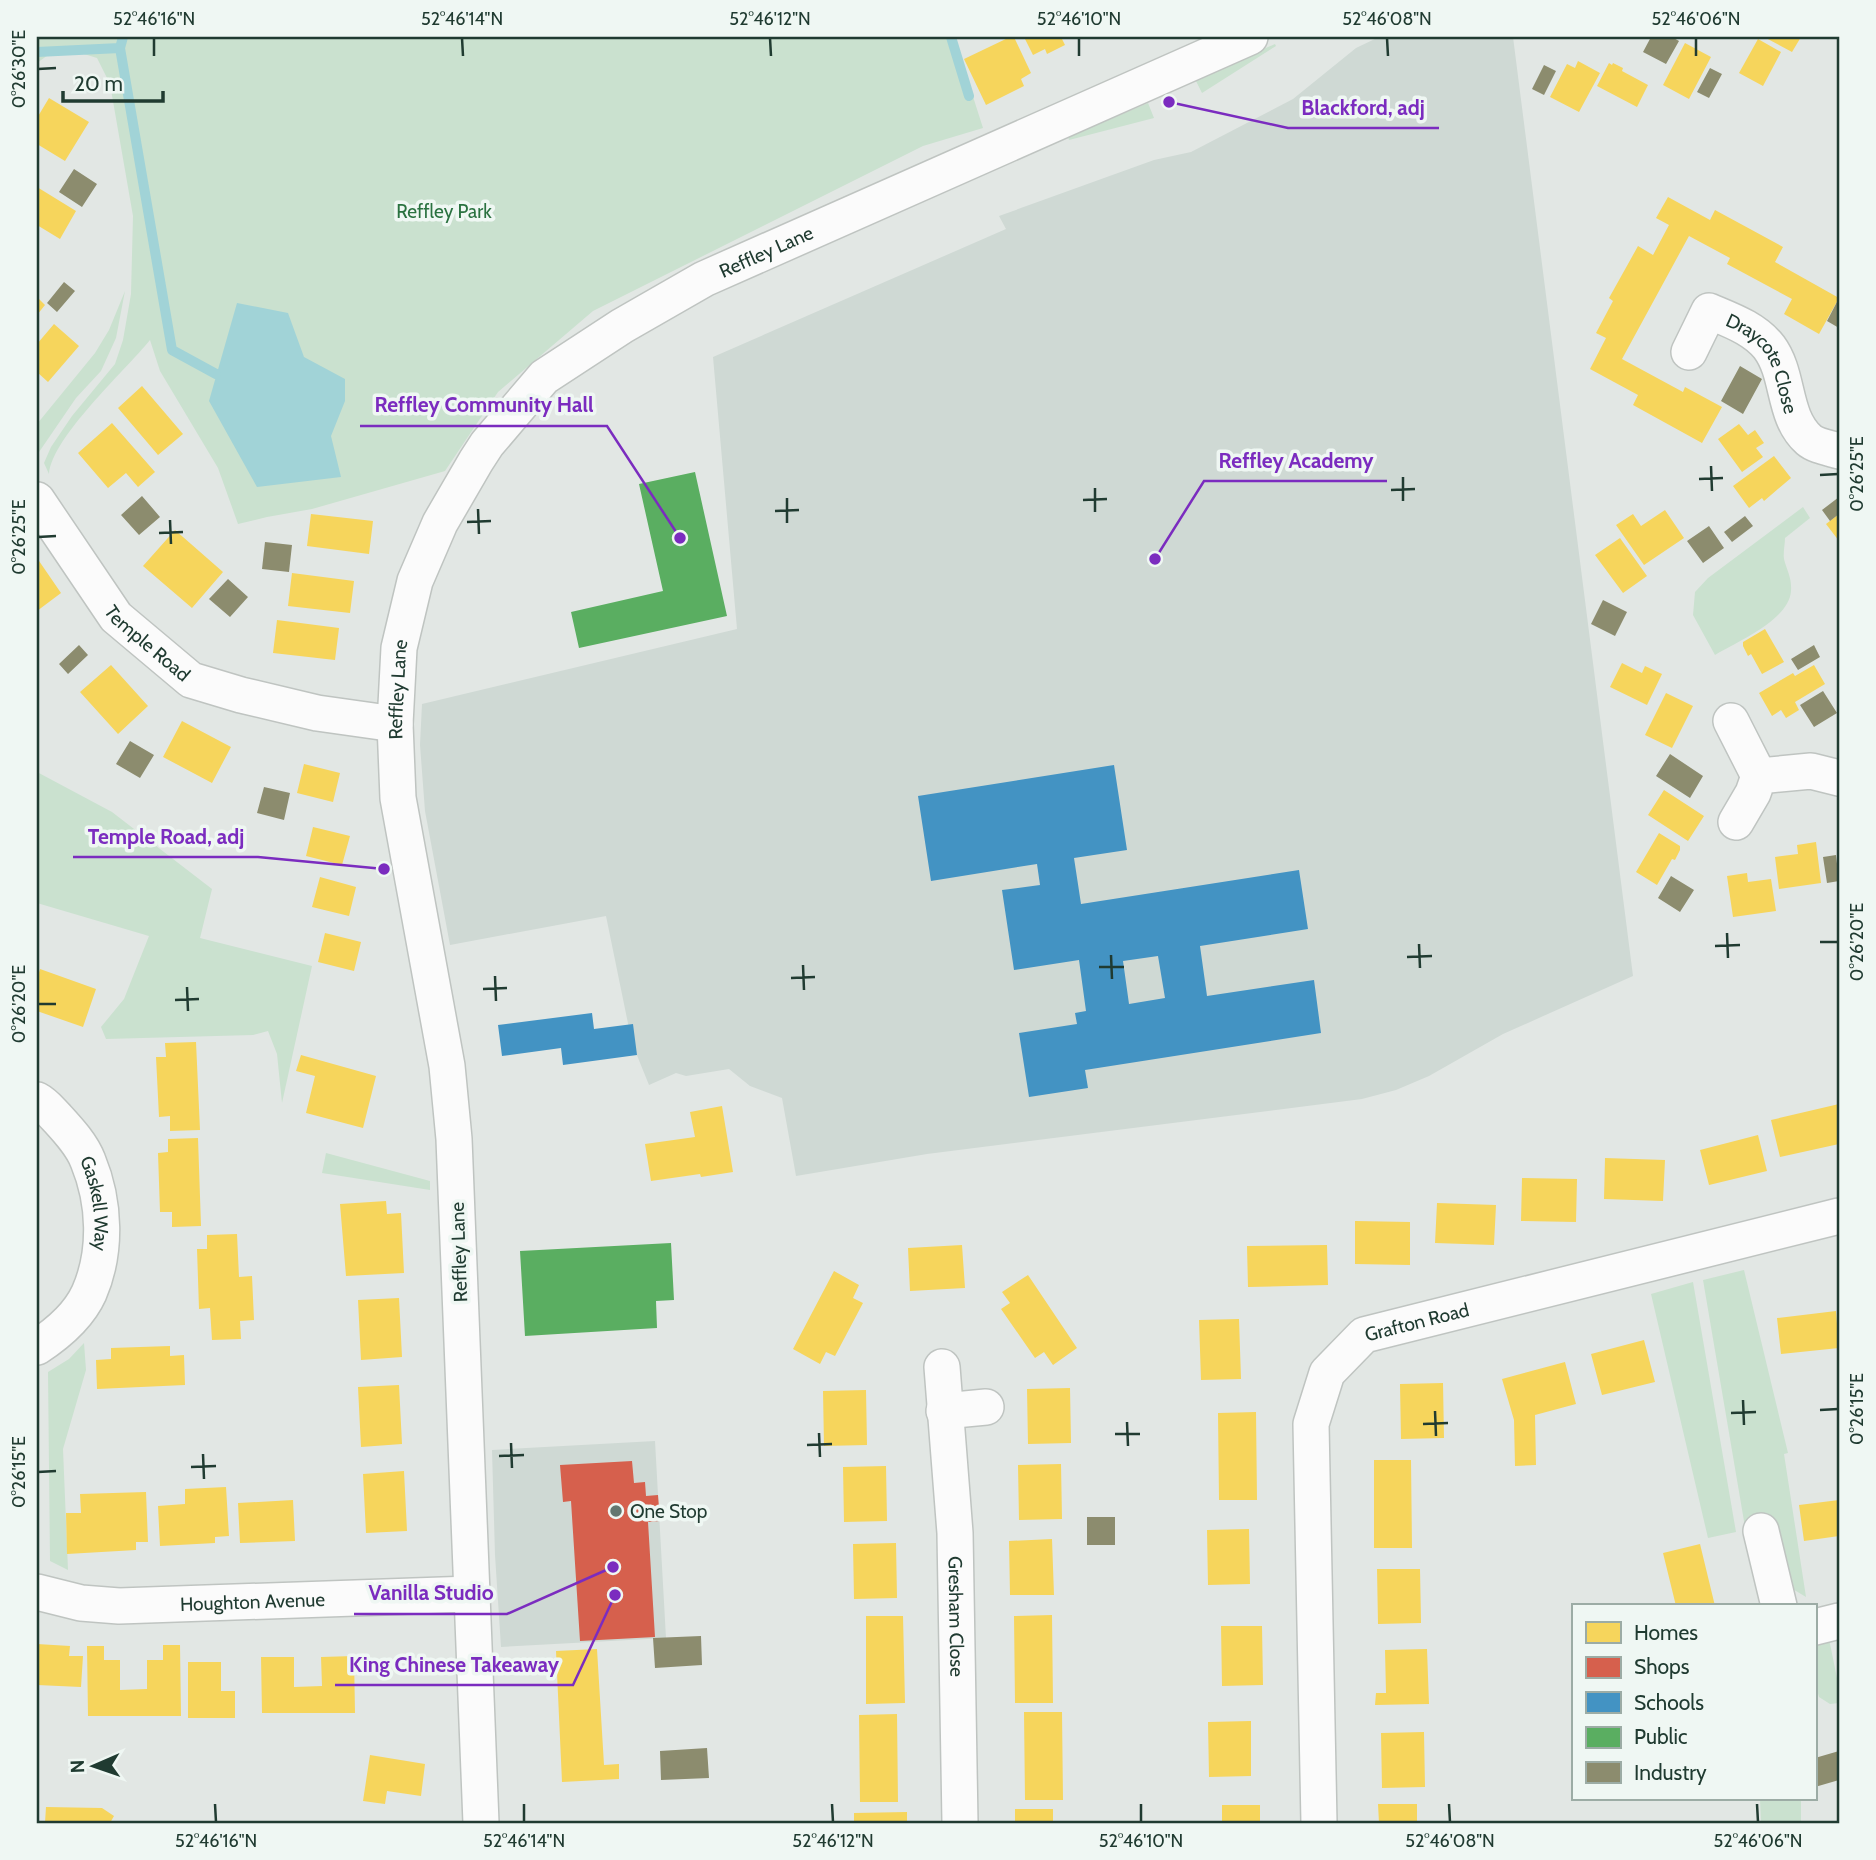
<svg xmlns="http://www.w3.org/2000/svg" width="1876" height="1860" font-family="Cabin,sans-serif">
<rect width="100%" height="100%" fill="#e2e7e4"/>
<path fill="#cfd9d4" d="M 1379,37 L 1513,37 L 1633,976 L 1503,1034 L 1429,1076 L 1396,1090 L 1362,1099 L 927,1154 L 796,1176 L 782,1098 L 750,1086 L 729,1069 L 686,1076 L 676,1073 L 649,1085 L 632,1043 L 606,916 L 450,945 L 425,811 L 420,745 L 422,704 L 737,629 L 713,357 L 1006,229 L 999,216 L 1154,160 L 1191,152 L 1293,99 L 1356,48 Z
M 655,1441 L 666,1638 L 501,1647 L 495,1555 L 492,1450 Z"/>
<path fill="#cae1cf" d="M 37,37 L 954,37 L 983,128 L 923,146 L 593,311 L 498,392 L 445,471 L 312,509 L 267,517 L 238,524 L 218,468 L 160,371 L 150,340 C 125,371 52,437 49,474 L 44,463 L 51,447 L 72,416 L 115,364 L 123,340 L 131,294 L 133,216 L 110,84 L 97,58 L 84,54 L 55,50 L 37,63 Z
M 1275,44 L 1276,46 L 1202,93 L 1195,79 Z
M 1148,103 L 1154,118 L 1069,140 L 1068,137 Z
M 125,291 L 116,338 L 101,371 L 76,398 L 37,455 L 37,424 L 95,353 L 109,330 Z
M 1803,507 L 1810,518 L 1785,538 C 1785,544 1783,553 1784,559 C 1787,571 1792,578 1791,591 C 1789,620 1738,641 1715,655 L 1693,615 L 1695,592 L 1708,578 Z
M 37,772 L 112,812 L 212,889 L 200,938 L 312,966 L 282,1103 L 277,1054 L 268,1031 L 253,1035 L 106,1039 L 101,1027 L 124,999 L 149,936 L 37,903 Z
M 326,1153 L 430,1181 L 430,1190 L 322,1173 Z
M 1744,1270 L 1788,1453 L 1784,1454 L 1806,1597 L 1791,1588 L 1745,1527 L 1703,1280 Z
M 1693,1282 L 1736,1532 L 1708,1538 L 1651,1294 Z
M 84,1343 L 86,1370 L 63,1449 L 68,1570 L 50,1561 L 48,1372 L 69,1359 Z
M 1828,1634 L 1839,1688 L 1839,1703 L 1830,1704 L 1819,1697 L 1815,1683 L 1815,1639 Z
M 1760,1799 L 1801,1799 L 1801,1823 L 1761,1823 Z"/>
<path fill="#a1d3d7" d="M 237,303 L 288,313 L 304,357 L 345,379 L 345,401 L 331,436 L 341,477 L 257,487 L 209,401 Z"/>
<path fill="#f6d55c" d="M 1010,37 L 1014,37 L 1031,73 L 1021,79 L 1024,86 L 986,105 L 964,59 Z
M 1024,37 L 1061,37 L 1065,45 L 1047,54 L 1045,49 L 1033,55 Z
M 1764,37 L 1801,37 L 1792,52 Z
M 1758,39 L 1781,52 L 1763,86 L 1739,73 Z
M 1685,43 L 1711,57 L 1689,99 L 1663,85 Z
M 1578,61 L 1600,73 L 1579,112 L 1550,97 L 1567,64 L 1575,68 Z
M 1609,63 L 1612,65 L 1613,63 L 1623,68 L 1622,71 L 1648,85 L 1637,107 L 1597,86 Z
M 49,98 L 89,122 L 65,161 L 37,144 L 37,118 Z
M 37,187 L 76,211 L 60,239 L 37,225 Z
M 1668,197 L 1710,220 L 1715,210 L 1783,247 L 1775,262 L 1839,298 L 1819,334 L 1784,314 L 1792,299 L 1727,264 L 1730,258 L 1689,236 L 1622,359 L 1683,392 L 1685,387 L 1722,407 L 1702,443 L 1633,405 L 1638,395 L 1590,369 L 1606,338 L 1596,333 L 1613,301 L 1609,298 L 1628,264 L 1638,246 L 1653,255 L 1669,225 L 1656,218 Z
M 37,297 L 45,305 L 37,315 Z
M 54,324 L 79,346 L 48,382 L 37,372 L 37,344 Z
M 142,386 L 183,434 L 158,455 L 118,408 Z
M 112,423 L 155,472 L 138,487 L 126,473 L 108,488 L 78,453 Z
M 1739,424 L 1748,435 L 1755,430 L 1764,443 L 1756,448 L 1763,457 L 1742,472 L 1718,439 Z
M 1774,456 L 1791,478 L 1764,501 L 1762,498 L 1749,508 L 1733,486 Z
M 1665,510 L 1684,538 L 1644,565 L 1616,525 L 1633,514 L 1641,526 Z
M 311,514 L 373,521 L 369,554 L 307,546 Z
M 1839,514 L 1839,541 L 1826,524 Z
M 175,530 L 223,572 L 192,608 L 143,566 Z
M 1620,538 L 1647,576 L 1623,593 L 1595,555 Z
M 37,558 L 61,593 L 37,611 Z
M 292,573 L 354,581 L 350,613 L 288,606 Z
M 277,620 L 339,628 L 335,660 L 273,653 Z
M 1765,629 L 1784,662 L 1762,674 L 1751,654 L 1748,656 L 1743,646 L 1743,642 Z
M 1622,663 L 1642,673 L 1645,666 L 1662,674 L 1647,705 L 1610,687 Z
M 111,665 L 148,706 L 118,734 L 80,692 Z
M 1814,665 L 1825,684 L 1795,702 L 1799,710 L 1786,718 L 1781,710 L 1772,716 L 1759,693 L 1793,673 L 1795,676 Z
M 1666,693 L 1693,706 L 1672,748 L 1645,735 Z
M 182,721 L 231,747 L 212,783 L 163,757 Z
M 304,764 L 340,773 L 333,802 L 297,793 Z
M 1664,790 L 1704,816 L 1688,841 L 1648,815 Z
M 313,827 L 350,836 L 342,865 L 306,856 Z
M 1659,833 L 1680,846 L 1680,850 L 1675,860 L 1672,859 L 1657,885 L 1636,872 Z
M 1816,842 L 1821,883 L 1779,889 L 1775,857 L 1798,854 L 1797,845 Z
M 1747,873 L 1748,882 L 1771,879 L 1776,911 L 1733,917 L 1727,876 Z
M 320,877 L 356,887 L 349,916 L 312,907 Z
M 325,933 L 361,942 L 354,971 L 318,962 Z
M 40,969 L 96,989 L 83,1027 L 37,1011 L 37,979 Z
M 196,1042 L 200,1130 L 170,1131 L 170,1116 L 159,1117 L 156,1057 L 166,1057 L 165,1043 Z
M 301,1055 L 376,1076 L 363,1128 L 306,1113 L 315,1076 L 296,1071 Z
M 1839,1104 L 1839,1144 L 1780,1157 L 1771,1120 Z
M 722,1106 L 733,1172 L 701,1177 L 700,1174 L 651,1181 L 645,1144 L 695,1137 L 690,1112 Z
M 1758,1135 L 1767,1171 L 1709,1185 L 1700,1150 Z
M 198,1138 L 201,1226 L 172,1227 L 172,1212 L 160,1212 L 158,1153 L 168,1152 L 168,1139 Z
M 1605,1158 L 1665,1160 L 1663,1201 L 1604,1199 Z
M 1522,1178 L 1577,1179 L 1576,1222 L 1521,1221 Z
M 386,1201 L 387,1214 L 401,1213 L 404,1273 L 346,1276 L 340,1204 Z
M 1437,1203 L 1496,1205 L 1494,1245 L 1435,1243 Z
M 1355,1221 L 1410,1222 L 1410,1265 L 1355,1264 Z
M 237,1234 L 239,1277 L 252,1276 L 254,1320 L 240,1321 L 241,1339 L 212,1340 L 210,1308 L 199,1309 L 197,1249 L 207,1249 L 207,1235 Z
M 962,1245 L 965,1288 L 910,1291 L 908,1248 Z
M 1327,1245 L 1328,1285 L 1248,1287 L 1247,1246 Z
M 834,1271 L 859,1285 L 853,1298 L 863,1303 L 835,1356 L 826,1352 L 820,1364 L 793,1349 Z
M 1028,1275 L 1077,1348 L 1053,1365 L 1044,1352 L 1035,1358 L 1001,1309 L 1010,1303 L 1002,1292 Z
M 399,1298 L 402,1357 L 361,1360 L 358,1300 Z
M 1836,1311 L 1839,1348 L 1781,1354 L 1777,1318 Z
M 1239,1319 L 1241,1379 L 1201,1380 L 1199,1320 Z
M 1644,1340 L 1655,1382 L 1602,1395 L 1591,1354 Z
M 170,1346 L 170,1356 L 184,1355 L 185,1385 L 97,1389 L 96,1360 L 111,1359 L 111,1348 Z
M 1565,1362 L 1576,1404 L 1535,1415 L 1536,1465 L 1515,1466 L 1514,1420 L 1502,1379 Z
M 1443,1383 L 1444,1438 L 1401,1439 L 1400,1384 Z
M 399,1385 L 402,1444 L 361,1447 L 358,1387 Z
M 1070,1388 L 1071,1443 L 1028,1444 L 1027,1389 Z
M 866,1390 L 867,1445 L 824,1446 L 823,1391 Z
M 1256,1412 L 1257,1500 L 1219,1500 L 1218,1413 Z
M 1374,1460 L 1411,1460 L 1412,1548 L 1374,1548 Z
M 1061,1464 L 1062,1519 L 1019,1520 L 1018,1465 Z
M 886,1466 L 887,1521 L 844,1522 L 843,1467 Z
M 404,1471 L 407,1531 L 366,1533 L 363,1474 Z
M 226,1487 L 229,1536 L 215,1537 L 215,1543 L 160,1546 L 158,1506 L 185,1504 L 185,1489 Z
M 146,1492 L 148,1542 L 136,1542 L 136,1550 L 67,1554 L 66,1513 L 81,1513 L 80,1494 Z
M 293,1500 L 295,1541 L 240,1543 L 238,1503 Z
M 1839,1500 L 1839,1536 L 1804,1541 L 1799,1505 Z
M 1249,1529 L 1250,1584 L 1208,1585 L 1207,1530 Z
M 1052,1539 L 1054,1595 L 1010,1595 L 1009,1541 Z
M 896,1543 L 897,1598 L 854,1599 L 853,1544 Z
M 1700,1544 L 1715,1606 L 1676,1606 L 1663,1553 Z
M 1377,1569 L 1420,1569 L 1421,1623 L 1378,1624 Z
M 1052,1615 L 1053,1703 L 1015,1703 L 1014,1616 Z
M 866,1616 L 903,1616 L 905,1703 L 866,1704 Z
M 1221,1626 L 1262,1626 L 1263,1685 L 1222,1686 Z
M 37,1644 L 70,1646 L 69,1656 L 83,1656 L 81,1687 L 37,1685 Z
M 163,1645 L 180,1645 L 181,1716 L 88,1716 L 87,1646 L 104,1646 L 104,1660 L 120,1660 L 120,1690 L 147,1689 L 147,1660 L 163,1660 Z
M 597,1649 L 604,1765 L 619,1764 L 619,1779 L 562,1782 L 556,1651 Z
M 1427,1649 L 1429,1704 L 1375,1705 L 1376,1693 L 1386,1693 L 1385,1650 Z
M 354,1656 L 355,1713 L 262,1713 L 261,1657 L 294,1657 L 294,1687 L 322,1686 L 321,1657 Z
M 188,1662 L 221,1662 L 221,1691 L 235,1691 L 235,1718 L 188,1718 Z
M 1024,1712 L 1062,1712 L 1063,1800 L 1025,1800 Z
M 897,1714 L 898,1802 L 860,1802 L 859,1715 Z
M 1251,1721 L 1251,1776 L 1209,1777 L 1208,1722 Z
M 1424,1732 L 1425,1787 L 1382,1788 L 1381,1733 Z
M 370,1755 L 425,1764 L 421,1796 L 387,1791 L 385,1804 L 363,1801 Z
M 1378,1804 L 1417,1804 L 1417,1823 L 1379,1823 Z
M 1222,1805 L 1260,1805 L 1260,1823 L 1222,1823 Z
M 46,1807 L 102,1808 L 114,1816 L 110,1823 L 45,1823 Z
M 1015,1809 L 1053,1809 L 1053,1823 L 1015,1823 Z
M 907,1812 L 907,1823 L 854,1823 L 854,1813 Z"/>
<path fill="#d6604d" d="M 632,1461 L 634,1483 L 645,1482 L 646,1496 L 658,1495 L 660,1521 L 648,1522 L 655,1637 L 580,1641 L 571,1501 L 563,1502 L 560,1465 Z"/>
<path fill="#4393c3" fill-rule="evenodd" d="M 1114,765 L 1127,850 L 1074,858 L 1081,904 L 1299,870 L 1308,929 L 1200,946 L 1207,996 L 1314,980 L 1321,1033 L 1085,1070 L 1088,1088 L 1029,1097 L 1019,1033 L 1077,1024 L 1075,1013 L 1086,1011 L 1079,960 L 1014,970 L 1002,890 L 1040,885 L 1037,864 L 931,881 L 918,796 ZM 1158,956 L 1165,998 L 1129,1004 L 1123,961 Z
M 592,1013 L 594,1029 L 633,1024 L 637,1055 L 563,1065 L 561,1048 L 502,1056 L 498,1025 Z"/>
<path fill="#5aae61" d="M 695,472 L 727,616 L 579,648 L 571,612 L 663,591 L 639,484 Z
M 671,1243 L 674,1300 L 656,1301 L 657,1328 L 525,1336 L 520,1251 Z"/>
<path fill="#8c8c6e" d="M 1651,37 L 1672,37 L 1679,41 L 1666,64 L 1643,52 Z
M 1544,65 L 1556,71 L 1544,95 L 1532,89 Z
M 1710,68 L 1722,74 L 1709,98 L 1697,92 Z
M 74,169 L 97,184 L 82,207 L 59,192 Z
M 64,282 L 75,291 L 57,312 L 47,303 Z
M 1839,298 L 1839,328 L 1827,321 Z
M 1740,366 L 1762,379 L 1743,414 L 1721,401 Z
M 142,496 L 160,517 L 139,535 L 121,515 Z
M 1839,497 L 1839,514 L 1830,521 L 1822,510 Z
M 1745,516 L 1753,526 L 1732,542 L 1724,532 Z
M 1709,526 L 1724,548 L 1703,563 L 1687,541 Z
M 265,542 L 292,545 L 289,572 L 262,569 Z
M 228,579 L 248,597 L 230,617 L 209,599 Z
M 1603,600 L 1627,612 L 1615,636 L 1591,624 Z
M 79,645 L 88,655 L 68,674 L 59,664 Z
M 1814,645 L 1820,657 L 1798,670 L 1791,659 Z
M 1823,691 L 1837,713 L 1814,727 L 1800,705 Z
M 130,741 L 154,755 L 140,778 L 116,764 Z
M 1670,754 L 1703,776 L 1690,798 L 1656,776 Z
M 264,787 L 290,793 L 284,820 L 257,813 Z
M 1836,855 L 1839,881 L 1827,883 L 1823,857 Z
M 1671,876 L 1694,890 L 1680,912 L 1658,898 Z
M 1087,1517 L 1115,1517 L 1115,1545 L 1087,1545 Z
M 701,1636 L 702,1665 L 655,1668 L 653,1638 Z
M 707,1748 L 709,1778 L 661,1780 L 660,1751 Z
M 1839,1751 L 1839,1780 L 1815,1787 L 1815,1758 Z"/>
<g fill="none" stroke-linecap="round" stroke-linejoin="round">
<path stroke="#a1d3d7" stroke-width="10" d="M 123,37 L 120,48 L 172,350 L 216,374
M 951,37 L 969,96
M 37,52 L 120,48"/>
<g stroke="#bfc4c1" stroke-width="38">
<g id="minor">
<path id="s1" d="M 1689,352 L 1709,311 C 1730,320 1754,328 1769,347 C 1790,375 1782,416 1809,440 C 1816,446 1830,448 1839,451"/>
<path id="s2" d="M 37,500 L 116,617 L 191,680 L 241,695 L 317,713 L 395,724"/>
<path d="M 1731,721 L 1759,776"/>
<path d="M 1736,822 L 1753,793 L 1759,776 L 1811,771 L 1839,778"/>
<path id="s3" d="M 37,1100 C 45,1104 50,1111 57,1118 C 68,1130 82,1145 88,1161 C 105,1202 107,1252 89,1293 C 79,1315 57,1334 37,1347"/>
<path id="s4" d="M 942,1367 L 955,1533 L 960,1823"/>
<path d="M 944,1411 L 986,1407"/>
<path d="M 1761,1531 L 1779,1606"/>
<path id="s5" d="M 37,1592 L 81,1603 L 119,1606 L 471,1594"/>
<path d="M 1815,1627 L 1839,1621"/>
<path id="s6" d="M 481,1823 L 454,1139 L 447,1066 L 398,798 L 395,724 L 399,648 L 415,581 L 440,523 L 476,461 L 487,444 L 544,377 L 622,326 L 704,279 L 1250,37"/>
<path id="s7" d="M 1319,1823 L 1311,1424 L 1327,1373 L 1364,1335 L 1839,1216"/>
</g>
</g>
<use href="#minor" stroke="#fbfbfb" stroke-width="35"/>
</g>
<path fill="none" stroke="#203b31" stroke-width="2.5" d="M 154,38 L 154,56M 462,38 L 463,56M 770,38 L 771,56M 1079,38 L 1079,56M 1387,38 L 1388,56M 1696,38 L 1696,56M 38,69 L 56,68M 1711,466 L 1712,491M 1820,475 L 1838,474M 1403,477 L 1403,501M 1699,479 L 1723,478M 1095,488 L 1095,512M 1391,490 L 1415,489M 787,498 L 787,523M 1083,500 L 1107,499M 478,509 L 479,534M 775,511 L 799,510M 170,520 L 171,544M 467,522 L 491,521M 159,533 L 183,532M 38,537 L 56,536M 1727,933 L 1728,958M 1820,942 L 1838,942M 1419,944 L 1420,968M 1715,946 L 1740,945M 1111,955 L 1112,979M 1407,957 L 1432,956M 803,965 L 804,990M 1099,967 L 1124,967M 495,976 L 496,1001M 791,978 L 815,977M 187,987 L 188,1011M 483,989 L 507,988M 175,1000 L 199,999M 38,1004 L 56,1004M 1743,1400 L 1744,1425M 1820,1410 L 1838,1409M 1435,1411 L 1436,1436M 1731,1413 L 1756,1412M 1127,1422 L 1128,1446M 1423,1424 L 1448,1423M 819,1433 L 820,1457M 1115,1434 L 1140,1434M 511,1443 L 512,1468M 807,1445 L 832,1444M 203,1454 L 204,1479M 499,1456 L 524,1455M 191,1467 L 216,1466M 38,1472 L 56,1471M 215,1804 L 216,1822M 524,1804 L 524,1822M 832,1804 L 833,1822M 1141,1804 L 1141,1822M 1449,1804 L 1450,1822M 1757,1804 L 1758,1822"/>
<circle fill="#647770" stroke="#eff7f3" stroke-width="2.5" cx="616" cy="1511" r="7"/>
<g text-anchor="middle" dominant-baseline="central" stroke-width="7" stroke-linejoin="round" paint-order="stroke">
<g font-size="19" fill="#2a7240" stroke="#eff7f3">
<text x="444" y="211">Reffley Park</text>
</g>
<g font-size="19" fill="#203b31" stroke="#eff7f3">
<text stroke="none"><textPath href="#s6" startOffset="1748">Reffley Lane</textPath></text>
<text stroke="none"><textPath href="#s1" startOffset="126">Draycote Close</textPath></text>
<text stroke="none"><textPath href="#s2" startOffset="182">Temple Road</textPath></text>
<text stroke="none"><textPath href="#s6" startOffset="1139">Reffley Lane</textPath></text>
<text stroke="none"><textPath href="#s3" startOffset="124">Gaskell Way</textPath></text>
<text transform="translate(459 1252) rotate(-92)">Reffley Lane</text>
<text stroke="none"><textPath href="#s7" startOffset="560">Grafton Road</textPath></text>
<text stroke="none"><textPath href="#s5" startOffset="217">Houghton Avenue</textPath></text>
<text stroke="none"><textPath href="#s4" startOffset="250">Gresham Close</textPath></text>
</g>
<g font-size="19" fill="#203b31" stroke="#eff7f3" text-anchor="start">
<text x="630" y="1511">One Stop</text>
</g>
</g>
<path fill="none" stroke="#7b2cbf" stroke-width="2.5" d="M1169 102L1288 128H1439M680 538L607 426H360M1155 559L1204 481H1387M384 869L258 857H73M613 1567L507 1614H354M615 1595L573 1685H335"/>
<g fill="#7b2cbf" stroke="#eff7f3" stroke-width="2.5">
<circle cx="1169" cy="102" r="7"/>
<circle cx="680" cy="538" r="7"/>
<circle cx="1155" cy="559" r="7"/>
<circle cx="384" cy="869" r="7"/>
<circle cx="613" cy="1567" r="7"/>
<circle cx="615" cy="1595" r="7"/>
</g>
<g font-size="21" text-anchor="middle" font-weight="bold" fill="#7b2cbf" stroke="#eff7f3" stroke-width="7" stroke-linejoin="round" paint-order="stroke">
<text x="1363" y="115">Blackford, adj</text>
<text x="484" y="412">Reffley Community Hall</text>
<text x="1296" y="468">Reffley Academy</text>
<text x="166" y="844">Temple Road, adj</text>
<text x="431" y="1600">Vanilla Studio</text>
<text x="454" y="1672">King Chinese Takeaway</text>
</g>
<rect width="1876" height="1860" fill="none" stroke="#eff7f3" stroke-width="77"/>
<rect x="1572" y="1604" width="245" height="196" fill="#eff7f3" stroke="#9caca5" stroke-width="2"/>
<rect x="1586" y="1622" width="35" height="21" fill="#f6d55c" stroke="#9caca5" stroke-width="2"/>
<text x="1634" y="1640" font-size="21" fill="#203b31">Homes</text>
<rect x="1586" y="1657" width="35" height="21" fill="#d6604d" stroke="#9caca5" stroke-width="2"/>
<text x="1634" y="1674" font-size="21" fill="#203b31">Shops</text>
<rect x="1586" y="1692" width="35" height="21" fill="#4393c3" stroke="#9caca5" stroke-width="2"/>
<text x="1634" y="1710" font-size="21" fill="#203b31">Schools</text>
<rect x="1586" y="1727" width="35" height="21" fill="#5aae61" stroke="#9caca5" stroke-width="2"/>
<text x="1634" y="1744" font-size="21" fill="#203b31">Public</text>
<rect x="1586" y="1762" width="35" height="21" fill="#8c8c6e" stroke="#9caca5" stroke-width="2"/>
<text x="1634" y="1780" font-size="21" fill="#203b31">Industry</text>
<g transform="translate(94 1766) rotate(268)" stroke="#eff7f3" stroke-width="5" paint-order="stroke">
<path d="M0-5L12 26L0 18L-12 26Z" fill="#203b31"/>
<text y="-10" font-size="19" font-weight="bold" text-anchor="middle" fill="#203b31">N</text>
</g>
<path d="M63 91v10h100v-10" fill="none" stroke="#203b31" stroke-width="3.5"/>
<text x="74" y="91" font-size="21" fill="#203b31" stroke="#eff7f3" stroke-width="5" paint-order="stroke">20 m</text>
<rect x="38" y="38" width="1800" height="1784" fill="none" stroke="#203b31" stroke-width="2.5"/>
<g font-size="18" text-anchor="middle" fill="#203b31">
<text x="154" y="25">52°46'16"N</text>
<text x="462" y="25">52°46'14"N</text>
<text x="770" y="25">52°46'12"N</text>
<text x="1079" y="25">52°46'10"N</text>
<text x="1387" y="25">52°46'08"N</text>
<text x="1696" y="25">52°46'06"N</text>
<text transform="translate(19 69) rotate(-90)" y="6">0°26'30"E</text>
<text transform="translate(1857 474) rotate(-90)" y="6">0°26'25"E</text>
<text transform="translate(19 537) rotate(-90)" y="6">0°26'25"E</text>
<text transform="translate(1857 942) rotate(-90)" y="6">0°26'20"E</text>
<text transform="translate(19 1004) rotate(-90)" y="6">0°26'20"E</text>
<text transform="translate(1857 1409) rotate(-90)" y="6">0°26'15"E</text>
<text transform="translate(19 1472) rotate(-90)" y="6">0°26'15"E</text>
<text x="216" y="1847">52°46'16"N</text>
<text x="524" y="1847">52°46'14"N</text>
<text x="833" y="1847">52°46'12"N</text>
<text x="1141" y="1847">52°46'10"N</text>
<text x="1450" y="1847">52°46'08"N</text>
<text x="1758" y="1847">52°46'06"N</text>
</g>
</svg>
